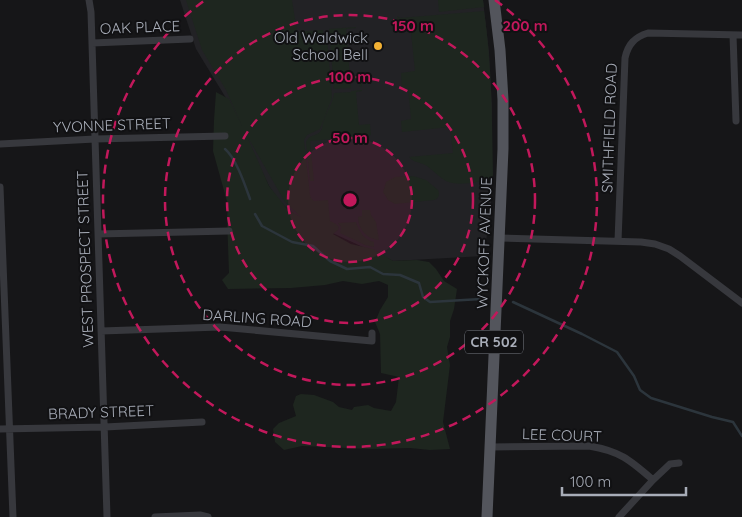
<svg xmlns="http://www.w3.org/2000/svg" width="742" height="517" font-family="Quicksand,sans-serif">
<rect width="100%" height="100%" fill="#161618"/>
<path fill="#222225" d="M 180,0 L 483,0 L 489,52 L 492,107 L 491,205 L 484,256 L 393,261 L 296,216 L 280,202 L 269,186 L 229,103 L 196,49 Z"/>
<path fill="#1e261f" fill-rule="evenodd" d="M 186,0 L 292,0 L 297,32 L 323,30 L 324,37 L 327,37 L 332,98 L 320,129 L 307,135 L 304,140 L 310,195 L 311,198 L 314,201 L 328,200 L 330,221 L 336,224 L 339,227 L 338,230 L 333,234 L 351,244 L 373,249 L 393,261 L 417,260 L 429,262 L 436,269 L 444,281 L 457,289 L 454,309 L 450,321 L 450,337 L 447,347 L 450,365 L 443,422 L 450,449 L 430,450 L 410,448 L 370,449 L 302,446 L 284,450 L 275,442 L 273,429 L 279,423 L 296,416 L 293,405 L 296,396 L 301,394 L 314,395 L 333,402 L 339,407 L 352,410 L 354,407 L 368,405 L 374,408 L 391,411 L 396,402 L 399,377 L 381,373 L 380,334 L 375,322 L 380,310 L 388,297 L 388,285 L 379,281 L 362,284 L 343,281 L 325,285 L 291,288 L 228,289 L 222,280 L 229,273 L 227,218 L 228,205 L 213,151 L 214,120 L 216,92 L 229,99 L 242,126 L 226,90 L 202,50 ZM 246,134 L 285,202 L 301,217 L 288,210 L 269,186 Z
M 438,0 L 483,0 L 484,7 L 439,12 Z
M 484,11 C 492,65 492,120 493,175 L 491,180 C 477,181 459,187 446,181 C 439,177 434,171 427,166 C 421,162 414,163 409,157 L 453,153 L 450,127 L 402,132 L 401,121 L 411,119 L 408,88 L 402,89 L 401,73 L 415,71 L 410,23 L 397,24 L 397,16 L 400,18 Z
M 356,27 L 356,28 L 346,29 L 350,78 L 361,77 L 362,86 L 360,87 L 359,79 L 350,80 L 351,88 L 334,89 L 329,29 Z
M 362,90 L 362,91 L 356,92 L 359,125 L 370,124 L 371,135 L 310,141 L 314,181 L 310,181 L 306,142 C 310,133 318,137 321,130 C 323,128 322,125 323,123 C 326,112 333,103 334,93 L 351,92 L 351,91 Z
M 413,176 L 426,180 L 438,190 C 440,195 439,198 434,200 L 395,204 L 388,200 L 383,192 L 386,182 L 395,177 Z
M 362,210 L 370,210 L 371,215 L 376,222 L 379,240 C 367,239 358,229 358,217 L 362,216 Z
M 356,222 C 359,231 364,240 374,242 L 374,247 L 365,245 L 340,233 L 341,227 L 338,223 Z"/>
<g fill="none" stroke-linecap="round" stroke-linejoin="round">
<path stroke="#2c353c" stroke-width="2.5" d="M 225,149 C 236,158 245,185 250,199
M 255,214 L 262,226 L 292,242 L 313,246 L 330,261 L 347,269 L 370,267 L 383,274 L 400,275 L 419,283 L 423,297 L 430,302 L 481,299
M 513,302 L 582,334 L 617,352 L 634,376 L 640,390 L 651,398 L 712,417 L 733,422 L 742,436"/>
<path stroke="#37383d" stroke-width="7" d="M 89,0 L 91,12 L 107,517
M 733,35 L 736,121
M 92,43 L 190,39
M 0,144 L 95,139 L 225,136
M 0,187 L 13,517
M 98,234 L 229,231
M 499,238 L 641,242 L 655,244 L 669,249 L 680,256 L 742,303
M 618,241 L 625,58 C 628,44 635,37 648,33 L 742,35
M 101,331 L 220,327 L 372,341 L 372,333
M 0,429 L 105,427 L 202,422
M 490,447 L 589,446 C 620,451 630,460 653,480
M 155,517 L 200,515 L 208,517
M 619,517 L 653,480 L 670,464 L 679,463"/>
<path stroke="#53555c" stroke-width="11" d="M 487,517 L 503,149 L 503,100 L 500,50 L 494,0"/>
</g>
<circle cx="350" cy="200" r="62" fill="#c2185b" fill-opacity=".12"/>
<g fill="none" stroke="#c2185b" stroke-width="2.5" stroke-dasharray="9 6">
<circle cx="350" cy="200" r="62"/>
<circle cx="350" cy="200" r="123"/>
<circle cx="350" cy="200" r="185"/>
<path d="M495 0A247 247 0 1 1 205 0"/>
</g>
<circle fill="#f2b134" stroke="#111113" stroke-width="2" cx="378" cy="46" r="5"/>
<g text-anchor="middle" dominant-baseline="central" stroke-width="4" stroke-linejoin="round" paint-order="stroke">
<rect fill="#111113" stroke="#7b7e86" stroke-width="1" x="465" y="330.5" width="58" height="23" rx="4"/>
<g font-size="14" font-weight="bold" fill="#a8adb8">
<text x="494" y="342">CR 502</text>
</g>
<g font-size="15" fill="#a8adb8" stroke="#111113">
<text transform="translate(140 27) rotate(-2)">OAK PLACE</text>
<text transform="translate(112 125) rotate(-2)">YVONNE STREET</text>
<text transform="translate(609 128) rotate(-88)">SMITHFIELD ROAD</text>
<text transform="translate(484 243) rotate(-88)">WYCKOFF AVENUE</text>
<text transform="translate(85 259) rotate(-92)">WEST PROSPECT STREET</text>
<text transform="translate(257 318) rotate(4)">DARLING ROAD</text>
<text transform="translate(101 412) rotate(-2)">BRADY STREET</text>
<text transform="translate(562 435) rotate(2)">LEE COURT</text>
</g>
<g font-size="15" fill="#a8adb8" stroke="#111113" text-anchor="end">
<text x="368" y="37">Old Waldwick<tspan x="368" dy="17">School Bell</tspan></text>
</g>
</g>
<circle cx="350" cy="200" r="8" fill="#c2185b" stroke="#111113" stroke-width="2.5"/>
<g font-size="15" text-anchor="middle" font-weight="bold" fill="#c2185b" stroke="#111113" stroke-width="4" stroke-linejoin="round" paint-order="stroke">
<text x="525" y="31">200 m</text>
<text x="413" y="31">150 m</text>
<text x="350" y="82">100 m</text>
<text x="350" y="143">50 m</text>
</g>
<path d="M562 487v8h124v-8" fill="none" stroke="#a8adb8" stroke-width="2.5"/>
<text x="570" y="487" font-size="15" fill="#a8adb8" stroke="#111113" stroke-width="4" paint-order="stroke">100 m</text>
</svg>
